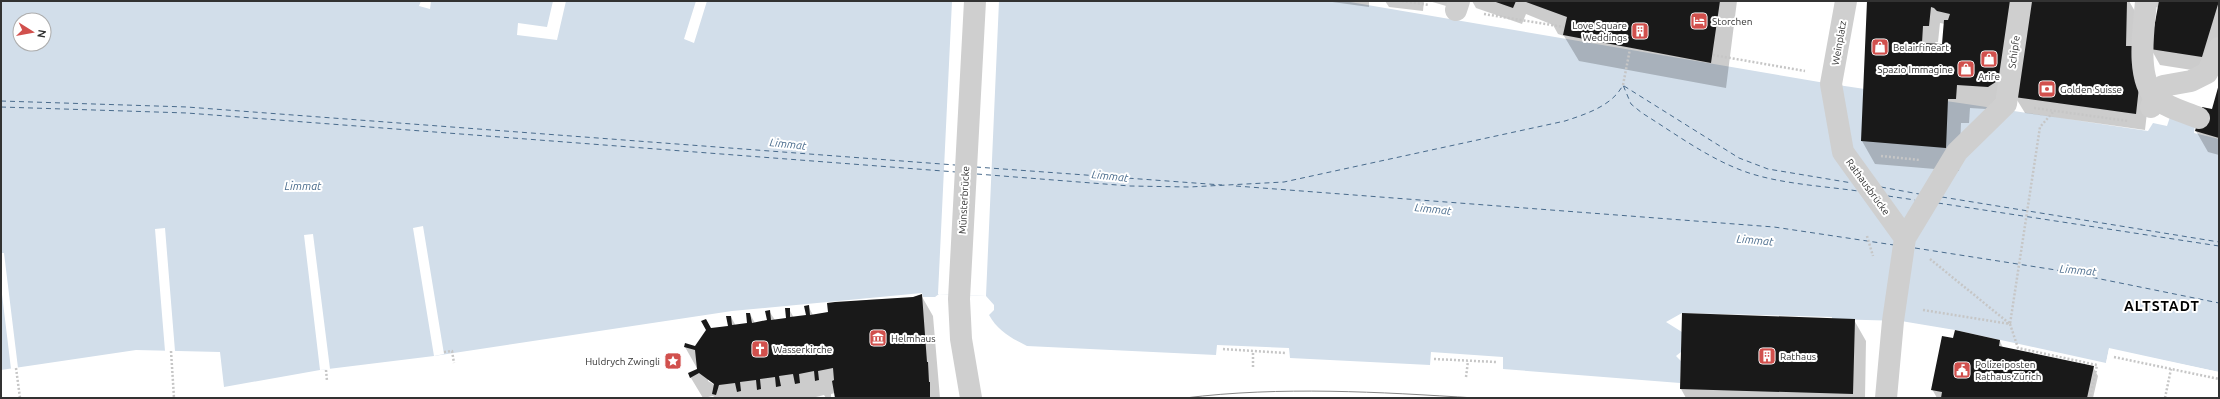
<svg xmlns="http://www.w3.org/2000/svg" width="2220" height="399" font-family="Ubuntu,sans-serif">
<rect width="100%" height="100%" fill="#fff"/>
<path fill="#d2deea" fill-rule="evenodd" d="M 1,1 L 1344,1 L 1831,84 L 2148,131 L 2153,123 L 2167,126 L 2170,117 L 2195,124 L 2194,133 L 2219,139 L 2219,372 L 2109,349 L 2106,363 L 1955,330 L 1901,321 L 1832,319 L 1832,317 L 1682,313 L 1666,322 L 1682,332 L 1681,352 L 1676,356 L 1681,361 L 1680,383 L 1503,369 L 1503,357 L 1431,352 L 1430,365 L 1290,358 L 1289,348 L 1217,345 L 1216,355 L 1027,346 C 1011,338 998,331 989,315 L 994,310 L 994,305 L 986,296 L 939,294 L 935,297 L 923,297 L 922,293 L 732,311 L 434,356 L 320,370 L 224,387 L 220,352 L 136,350 L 1,370 ZM 20,20 L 44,20 L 44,44 L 20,44 Z"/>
<path fill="#fff" d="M 421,1 L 431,1 L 430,9 L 419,6 Z
M 553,1 L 566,1 L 557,40 L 517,35 L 518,23 L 547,27 Z
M 696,1 L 707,1 L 694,43 L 684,39 Z
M 952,1 L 999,1 L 986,296 L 938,294 Z
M 423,226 L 444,354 L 434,356 L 413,228 Z
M 165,228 L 175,351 L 165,351 L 155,229 Z
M 313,234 L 330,369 L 320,370 L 304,235 Z
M 1,253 L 4,253 L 18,368 L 11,369 L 1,286 Z
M 2109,348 L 2219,372 L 2219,374 L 2110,351 L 2108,363 L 2106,363 Z"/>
<path fill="#0003" fill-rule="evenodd" d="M 1325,1 L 1369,1 L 1369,7 Z
M 1385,1 L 1424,1 L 1423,11 L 1389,7 Z
M 1429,1 L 1469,1 L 1453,8 Z
M 1472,1 L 1737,1 L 1726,88 L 1579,61 L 1564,36 L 1558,34 L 1553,25 L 1526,14 L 1522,24 L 1476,8 Z
M 1868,1 L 2129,1 L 2136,13 L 2148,104 L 2145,130 L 2025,113 L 2017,100 L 2002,110 L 1970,108 L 1969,123 L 1961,123 L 1959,171 L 1875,164 L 1862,141 ZM 1940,23 L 1945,24 L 1943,45 L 1936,44 L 1935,42 L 1938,42 Z
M 2139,1 L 2219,1 L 2219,49 L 2211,73 L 2160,65 L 2151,49 L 2159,8 Z
M 2219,86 L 2219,155 L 2208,152 L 2196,131 L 2213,110 Z
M 921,295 L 933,316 L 940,398 L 835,398 L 835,393 L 831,394 L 831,398 L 826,398 L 824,395 L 812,398 L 715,398 L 713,396 L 703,398 L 691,378 L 690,374 L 698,370 L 685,347 L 696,347 L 711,329 L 729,326 L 731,317 L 736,326 L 748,324 L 750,314 L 755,323 L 768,321 L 769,311 L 775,320 L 787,319 L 789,309 L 794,318 L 807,316 L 808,306 L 813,315 L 829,313 L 828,304 L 867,300 L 913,298 ZM 708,378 L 719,386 L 718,387 L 708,381 Z
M 1854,320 L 1866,341 L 1865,398 L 1686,398 L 1681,389 Z
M 1954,339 L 2000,341 L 2003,348 L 2093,367 L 2098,376 L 2093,398 L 1937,398 L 1932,389 Z"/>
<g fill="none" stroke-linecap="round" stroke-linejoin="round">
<path stroke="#496b8c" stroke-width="1" stroke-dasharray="5 4" stroke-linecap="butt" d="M 1624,86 L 1739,158 L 1768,169 L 1852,183
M 1,101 L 187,107 L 955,165
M 1,107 L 187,113 L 956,172
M 976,167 L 1222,185
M 977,174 L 1130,186 L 1189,187 L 1284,182 L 1565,121 C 1586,114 1612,106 1623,85 L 1631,104 L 1642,113 C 1676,134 1710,160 1749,173 C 1783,184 1822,186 1858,191
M 1236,186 L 1774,227 L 1894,245
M 1881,187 L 1919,194
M 1888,196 L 1915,200
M 1942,197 L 2219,242
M 1938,203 L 2219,246
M 1915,248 L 2056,270 L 2219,303"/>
</g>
<path fill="#191919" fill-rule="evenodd" d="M 1493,1 L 1516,1 L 1513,8 Z
M 1523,1 L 1720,1 L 1711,63 L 1563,35 L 1567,17 Z
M 1867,1 L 2011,1 L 2005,76 L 1988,87 L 1957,85 L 1956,99 L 1948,99 L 1946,148 L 1861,141 ZM 1931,7 L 1934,8 L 1937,11 L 1950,14 L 1948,20 L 1944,20 L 1942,44 L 1922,43 L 1923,26 L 1929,26 Z
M 2030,1 L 2127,1 L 2126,46 L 2137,46 L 2139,87 L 2136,114 L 2014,97 Z
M 2159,1 L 2219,1 L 2202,57 L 2150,49 Z
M 2219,84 L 2219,138 L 2195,131 L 2202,107 L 2212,109 Z
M 922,294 L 927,362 L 928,362 L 929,382 L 930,382 L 930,398 L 835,398 L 832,381 L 834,380 L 833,368 L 818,371 L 819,380 L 815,381 L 814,371 L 799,374 L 800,383 L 795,384 L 793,374 L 779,376 L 781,386 L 776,387 L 775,377 L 760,379 L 761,389 L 757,390 L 756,380 L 740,382 L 741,391 L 737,392 L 735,383 L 719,385 L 716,395 L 712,394 L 714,384 L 699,373 L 690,378 L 688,373 L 697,369 L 695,350 L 684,347 L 685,343 L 695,346 L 706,330 L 701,321 L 706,319 L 711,328 L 728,326 L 726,316 L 731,316 L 732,325 L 747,323 L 746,313 L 750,313 L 752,323 L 767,320 L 765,311 L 770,310 L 771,320 L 786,318 L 785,308 L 790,308 L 790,317 L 806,315 L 804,306 L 809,305 L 810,315 L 828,312 L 827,303 L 835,302 L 913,297 Z
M 1682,313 L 1855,319 L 1853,394 L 1680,389 Z
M 1955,330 L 2000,340 L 1999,346 L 2094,366 L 2087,398 L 1941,398 L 1942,392 L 1931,390 L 1942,336 L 1953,338 Z"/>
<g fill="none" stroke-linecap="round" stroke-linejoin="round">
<path stroke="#c6c6c6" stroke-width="2.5" stroke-dasharray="2 2" stroke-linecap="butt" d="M 1402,1 L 1429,5
M 1484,14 L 1564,27
M 1713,55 L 1805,71
M 1623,85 L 1630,49
M 2034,108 L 2128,121
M 1881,156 L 1920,160
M 1867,236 L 1873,256
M 1930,259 L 2010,324 L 2040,127 L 2054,111
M 1923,310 L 2010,324 L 2018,348 L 2097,365 L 2090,398
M 1223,349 L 1285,353
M 171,351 L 174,398
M 444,352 L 452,351 L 454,363
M 2114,357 L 2219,379
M 1434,359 L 1496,362
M 1253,367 L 1253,351
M 16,368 L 20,398
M 326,370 L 327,381
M 1466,377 L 1468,361
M 2165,398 L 2171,369"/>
<path stroke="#cfcfcf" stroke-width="22" d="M 1846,1 L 1831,84 L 1843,152 L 1905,238 L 1893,321 L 1886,398
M 2146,1 C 2144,27 2135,79 2156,98 C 2167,108 2185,112 2199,118
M 1456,10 L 1459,1
M 2151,107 L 2158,92 L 2163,86 L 2191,81 L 2207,73 L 2219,48
M 1905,238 L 1957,152 L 2006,104 L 2021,1"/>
<path stroke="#cfcfcf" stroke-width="22" d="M 971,398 L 961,339 L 959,299 L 975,1"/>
<path stroke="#878787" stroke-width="1" d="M 1185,398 C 1281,386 1379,392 1475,398"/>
</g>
<defs>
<g id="hotel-square" transform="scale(0.9)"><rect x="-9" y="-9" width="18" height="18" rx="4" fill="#d1504d" stroke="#fff"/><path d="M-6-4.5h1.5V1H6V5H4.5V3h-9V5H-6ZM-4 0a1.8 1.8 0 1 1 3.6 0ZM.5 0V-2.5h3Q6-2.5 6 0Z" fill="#fff"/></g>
<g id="building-square" transform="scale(0.9)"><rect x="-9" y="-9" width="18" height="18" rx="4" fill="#d1504d" stroke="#fff"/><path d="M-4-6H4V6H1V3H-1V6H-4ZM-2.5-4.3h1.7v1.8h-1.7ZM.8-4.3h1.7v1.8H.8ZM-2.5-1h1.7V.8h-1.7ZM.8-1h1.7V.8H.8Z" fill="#fff"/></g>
<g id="shop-square" transform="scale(0.9)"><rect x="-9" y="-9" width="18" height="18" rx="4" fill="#d1504d" stroke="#fff"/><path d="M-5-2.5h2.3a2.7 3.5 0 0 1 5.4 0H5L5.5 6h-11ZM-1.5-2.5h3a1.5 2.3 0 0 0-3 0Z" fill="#fff"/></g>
<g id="bank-square" transform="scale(0.9)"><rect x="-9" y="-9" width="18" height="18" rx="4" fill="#d1504d" stroke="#fff"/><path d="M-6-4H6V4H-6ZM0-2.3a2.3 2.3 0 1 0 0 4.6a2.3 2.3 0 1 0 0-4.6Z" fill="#fff"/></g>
<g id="museum-square" transform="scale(0.9)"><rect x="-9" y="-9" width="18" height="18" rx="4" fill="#d1504d" stroke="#fff"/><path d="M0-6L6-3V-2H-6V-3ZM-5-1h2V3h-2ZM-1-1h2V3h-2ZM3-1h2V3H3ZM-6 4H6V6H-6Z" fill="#fff"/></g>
<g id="church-square" transform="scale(0.9)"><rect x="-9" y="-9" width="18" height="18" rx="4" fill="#d1504d" stroke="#fff"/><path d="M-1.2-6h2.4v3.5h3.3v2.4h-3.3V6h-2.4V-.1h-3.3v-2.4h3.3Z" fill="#fff"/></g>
<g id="sight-square" transform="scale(0.9)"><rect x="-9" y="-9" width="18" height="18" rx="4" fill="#d1504d" stroke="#fff"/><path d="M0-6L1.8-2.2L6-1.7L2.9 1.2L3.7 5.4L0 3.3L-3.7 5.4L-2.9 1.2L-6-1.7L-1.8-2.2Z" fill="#fff"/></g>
<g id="civic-square" transform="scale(0.9)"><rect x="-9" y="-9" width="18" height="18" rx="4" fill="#d1504d" stroke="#fff"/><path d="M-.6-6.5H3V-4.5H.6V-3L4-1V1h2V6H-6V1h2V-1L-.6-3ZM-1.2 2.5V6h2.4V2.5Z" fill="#fff"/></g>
</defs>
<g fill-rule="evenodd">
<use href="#hotel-square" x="1699" y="21"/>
<use href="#building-square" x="1640" y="31"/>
<use href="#shop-square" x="1880" y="47"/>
<use href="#shop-square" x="1989" y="59"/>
<use href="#shop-square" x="1966" y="69"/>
<use href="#bank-square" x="2047" y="89"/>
<use href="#museum-square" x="878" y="338"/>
<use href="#church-square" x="760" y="349"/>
<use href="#building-square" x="1767" y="356"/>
<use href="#sight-square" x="673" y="361"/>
<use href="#civic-square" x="1962" y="370"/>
</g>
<g text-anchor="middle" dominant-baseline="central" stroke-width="4" stroke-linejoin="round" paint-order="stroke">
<g font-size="10" fill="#323232" stroke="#fff" text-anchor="start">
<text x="1712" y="21">Storchen</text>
<text x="1627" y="25" text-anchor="end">Love Square<tspan x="1627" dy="12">Weddings</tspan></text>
<text x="1893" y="47">Belairfineart</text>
<text x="1953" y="69" text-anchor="end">Spazio Immagine</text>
<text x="1989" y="76" text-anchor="middle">Arife</text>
<text x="2060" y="89">Golden Suisse</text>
<text x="891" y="338">Helmhaus</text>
<text x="773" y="349">Wasserkirche</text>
<text x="1780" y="356">Rathaus</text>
<text x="660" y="361" text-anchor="end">Huldrych Zwingli</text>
<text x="1975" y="364">Polizeiposten<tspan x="1975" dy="12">Rathaus Zürich</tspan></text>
</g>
<g font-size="10" fill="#323232" stroke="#fff">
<text transform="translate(1839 43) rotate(-80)">Weinplatz</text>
<text transform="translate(2014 52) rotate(-82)">Schipfe</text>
<text transform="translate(1868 187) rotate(54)">Rathausbrücke</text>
<text transform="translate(964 200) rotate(-87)">Münsterbrücke</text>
</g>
<g font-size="11" font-style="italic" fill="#496b8c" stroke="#fff">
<text transform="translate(788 144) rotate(6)">Limmat</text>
<text transform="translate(1110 176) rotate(6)">Limmat</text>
<text x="303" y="186">Limmat</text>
<text transform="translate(1433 209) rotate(6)">Limmat</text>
<text transform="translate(1755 240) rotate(5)">Limmat</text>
<text transform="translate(2078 270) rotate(5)">Limmat</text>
</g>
<g font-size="14" font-weight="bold" letter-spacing="1" fill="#000" stroke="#fff">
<text x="2162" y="306">ALTSTADT</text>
</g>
</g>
<rect width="2220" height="399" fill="none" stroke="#323232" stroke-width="4"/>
<g transform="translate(32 32) rotate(101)"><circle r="19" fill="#ffffff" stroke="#adadad"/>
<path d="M0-3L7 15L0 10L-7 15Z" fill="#d1504d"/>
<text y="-6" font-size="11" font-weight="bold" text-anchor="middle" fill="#323232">N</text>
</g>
</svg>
